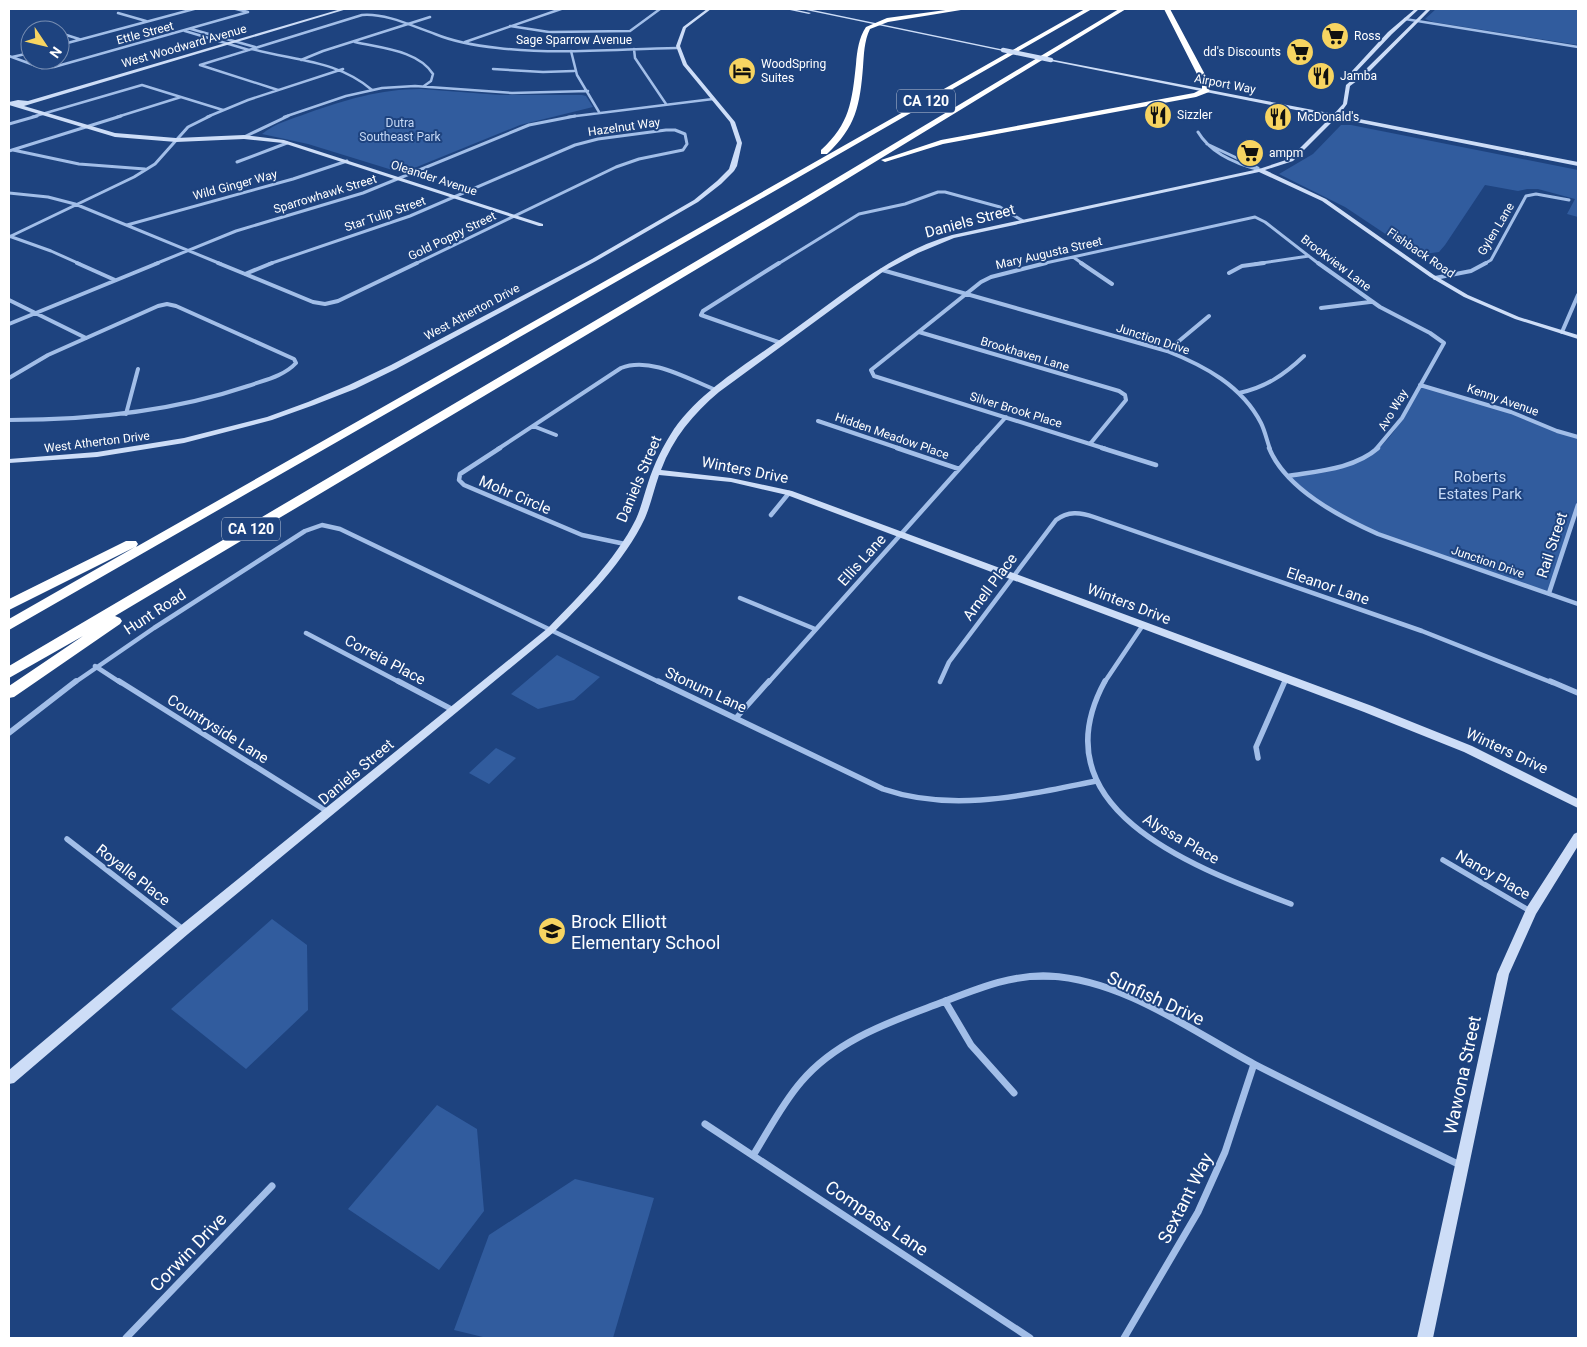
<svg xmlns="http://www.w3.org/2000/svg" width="1587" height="1347" font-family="Roboto,sans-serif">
<rect width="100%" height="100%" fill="#1e437f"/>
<path fill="#315c9e" d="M 1436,9 L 1578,9 L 1578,45 L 1433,22 L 1425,19 Z
M 421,89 L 500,95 L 582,95 L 586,96 L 593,107 L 520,125 L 402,173 L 308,144 L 262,134 C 275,123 292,119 308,113 C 345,100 380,89 421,89 Z
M 1341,125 L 1351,125 L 1578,170 L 1578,217 L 1567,214 L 1575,199 L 1538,189 L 1527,189 L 1518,191 L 1485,185 L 1445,245 L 1439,252 L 1417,255 L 1345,207 L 1279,174 L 1313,154 Z
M 1420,385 L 1480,402 L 1578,437 L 1578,505 L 1549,593 L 1378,534 L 1320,503 L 1288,476 C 1320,470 1359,467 1383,444 C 1399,429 1409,404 1420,385 Z
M 557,655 L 600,677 L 574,700 L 538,709 L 511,694 Z
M 496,748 L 516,758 L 489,784 L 469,773 Z
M 272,919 L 307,945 L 308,1010 L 246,1069 L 171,1009 Z
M 437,1105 L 477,1129 L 484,1211 L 439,1270 L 348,1209 Z
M 575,1179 L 654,1198 L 613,1338 L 487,1338 L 454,1330 L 489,1235 Z"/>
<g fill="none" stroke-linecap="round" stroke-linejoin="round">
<path stroke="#a2bee8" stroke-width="2.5" d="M 236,9 L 248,12
M 118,13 L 146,21
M 1405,19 L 1578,47
M 510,26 L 549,32 L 630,31 L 660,9
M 191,29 L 255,47
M 185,31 L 249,50
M 60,33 L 79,39
M 355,42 C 380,48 418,50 433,74 L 431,81 L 424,86
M 465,42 L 561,9
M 60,45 L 194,9
M 252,49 C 295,61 337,60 372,90
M 634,49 L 635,58 L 666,104
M 571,51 L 577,75 L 599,112
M 9,56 L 42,68 L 54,67 L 248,12
M 12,57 L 30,53
M 301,60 L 323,51 L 430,17
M 493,69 L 543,72 L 574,71
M 278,90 L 200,65 L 362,15 C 386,13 412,26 435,34 C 452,41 479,46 498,48 C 557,55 618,49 677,48
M 32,117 L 142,85 L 223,110
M 117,117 L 181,97
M 207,117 L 248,100 L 343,69
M 284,117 L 346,96 L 382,88 L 415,86 L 512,93 L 588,91
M 568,117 L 713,99"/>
<path stroke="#a2bee8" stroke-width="3" d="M 9,124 L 37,116
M 1198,132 C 1211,154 1236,164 1260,170
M 244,137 L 288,116
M 1207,144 L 1258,168
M 13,150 L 79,164 L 145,169
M 9,151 L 121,116
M 237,162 L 287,143
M 9,193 L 48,197 L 75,204 L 221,264
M 127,225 L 293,179 L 347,161
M 9,236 L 51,251 L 80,264
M 9,237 L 134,177 L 155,164 L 188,127 L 210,116
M 1073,257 L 1083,264
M 155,264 L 236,231 L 363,193 L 529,125 L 575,116
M 269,264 L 410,216 L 575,145 L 598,139 L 666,130 L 675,130 L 685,134 L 687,144 L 683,150 L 639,159 L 616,167 L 415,264
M 778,264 L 859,214 L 905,204 L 938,192 L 945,192 L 1000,207 L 1023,221
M 1041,264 L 1255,217 L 1265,222 L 1319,264
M 1255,264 L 1309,256
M 1484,264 L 1491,260 L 1526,196 L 1536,194 L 1569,200"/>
<path stroke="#a2bee8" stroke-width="4" d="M 77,263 L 115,280
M 218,263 L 245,274
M 779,263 L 703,311 L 701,315 L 781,343
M 1046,263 L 991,277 L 981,282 L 871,370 L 874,376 L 1106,449
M 1081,263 L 1112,284
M 1318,263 L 1380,307 L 1430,333 L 1444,343 L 1402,418 L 1376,449
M 882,270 L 1167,351 C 1205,366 1242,386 1261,423 C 1265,431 1267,441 1270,449
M 1229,273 L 1242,266 L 1264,263
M 245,274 L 313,302 L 325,304 L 338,301 L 417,263
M 245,274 L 272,263
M 1435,278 L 1471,271 L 1486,263
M 9,300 L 86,338
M 1321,308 L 1370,302
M 9,324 L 158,263
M 919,332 L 1119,391 L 1125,395 L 1126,400 L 1090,444
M 1562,332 L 1578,295
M 1167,351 L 1209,316
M 9,378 L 48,355 L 158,306 L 167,304 L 176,306 L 294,359 L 296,363 C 284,376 265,380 248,386 C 171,412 91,420 9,420
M 1420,385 L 1511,412 L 1557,431 L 1578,437
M 1239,393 C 1266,387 1284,375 1304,356
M 126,414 L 138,369
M 818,421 L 901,449
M 533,426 L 556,435
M 498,449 L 621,368 C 650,356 688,379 716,390
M 977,449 L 1006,417"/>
<path stroke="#a2bee8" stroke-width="4.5" d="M 500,448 L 460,474 L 459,480 L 464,485 L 582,535 L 625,544
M 897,448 L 959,469
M 1102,448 L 1156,465
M 1269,448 C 1286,489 1340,517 1378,534 L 1578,604
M 1288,476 C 1318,471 1354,469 1378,448
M 771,515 L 789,493
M 1549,593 L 1578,505
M 740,598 L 815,629
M 306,633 L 401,683
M 95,666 L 121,683
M 940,682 L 949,662 L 1056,520 C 1068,511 1080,512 1094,517 L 1422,631 L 1553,683
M 74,683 L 154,628 L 305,531 L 322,525 L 340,529 L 661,683
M 768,683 L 978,448
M 1104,683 L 1143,625
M 1284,683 L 1286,679"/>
<path stroke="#a2bee8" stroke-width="5.5" d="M 119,681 L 328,812
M 398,681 L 453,710
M 658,681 L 883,789 C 953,813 1025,795 1096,781
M 1105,681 C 1034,811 1199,869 1291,904
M 1550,681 L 1578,693
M 736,718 L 769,681
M 9,733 L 76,681
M 1258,758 L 1256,747 L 1285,681
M 67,839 L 184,930
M 1443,860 L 1530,911
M 1029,977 L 1053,977"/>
<path stroke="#a2bee8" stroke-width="7" d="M 945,1001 L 971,1045 L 1014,1093
M 705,1124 L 1030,1338
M 754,1154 C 769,1130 782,1104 801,1082 C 833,1044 881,1025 927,1008 C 966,994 1006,974 1049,976 C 1124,980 1190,1030 1254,1064 C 1322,1099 1391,1131 1460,1165
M 126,1338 L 272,1186
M 1124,1338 L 1198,1212 L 1225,1152 L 1254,1064"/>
<path fill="#cdddf7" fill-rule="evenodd" d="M 341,9 L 347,9 L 24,106 L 115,133 L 176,138 L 244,135 L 284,140 L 543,224 L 543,226 L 539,226 L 283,143 L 244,139 L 176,142 L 115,137 L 9,105 L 9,102 L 18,100 L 28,101 Z
M 707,9 L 711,9 L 686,28 L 680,46 L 687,64 L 735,122 L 742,143 L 737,166 L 734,171 L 721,184 L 698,202 L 596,261 L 396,369 L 355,389 L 314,405 L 272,420 L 184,443 L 97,457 L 9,463 L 9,459 L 97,452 L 184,438 L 267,417 L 308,402 L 349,385 L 391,365 L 592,259 L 694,200 L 717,181 L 729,169 L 737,143 L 730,122 L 683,65 L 676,46 L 683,27 Z
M 785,9 L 792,9 L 811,13 L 809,14 Z
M 801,9 L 808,9 L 1005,50 L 1003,51 Z
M 1415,9 L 1419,9 L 1392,34 L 1356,72 L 1357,76 L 1365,70 L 1427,9 L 1431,9 L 1369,72 L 1350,86 L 1347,104 L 1339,115 L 1578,162 L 1578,166 L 1336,118 L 1293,161 L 1265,170 L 1326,199 L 1434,275 L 1468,295 L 1519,317 L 1578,335 L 1578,339 L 1515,319 L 1464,297 L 1430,277 L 1322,201 L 1259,172 L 954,238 L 918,253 L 884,271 L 719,392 C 693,414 673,438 661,470 L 731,478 L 792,491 L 1372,706 L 1472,746 L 1578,799 L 1578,808 L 1464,752 L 1364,712 L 787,495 L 731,482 L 659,475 C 654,489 651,504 645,518 C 624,562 588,598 554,632 L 188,934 L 14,1083 L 9,1084 L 9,1070 L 180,926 L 548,628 C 580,595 615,561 636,519 C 641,508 644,495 648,483 C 654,464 663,446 674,429 C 701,391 744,366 781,339 C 834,302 889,253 952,235 L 1259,169 L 1289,159 L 1331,117 L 1051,61 L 1049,59 L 1334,114 L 1343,104 L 1346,85 L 1353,79 L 1352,71 L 1388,32 Z
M 1578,832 L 1578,846 L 1536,914 L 1509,974 L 1433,1338 L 1417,1338 L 1497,974 L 1527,907 L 1574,834 Z"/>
<path fill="#fff" fill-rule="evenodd" d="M 953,9 L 967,9 L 888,22 L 870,29 C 864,41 864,55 863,67 C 860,105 856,127 827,154 L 821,154 L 821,150 C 850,124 852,101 856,64 C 857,51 859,37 866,27 L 887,18 Z
M 1085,9 L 1092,9 L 9,630 L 9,619 L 135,547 L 9,610 L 9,599 L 126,541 L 136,541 L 138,544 L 136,547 Z
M 1119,9 L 1126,9 L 806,204 L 115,616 L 120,618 L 122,621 L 120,624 L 14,697 L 9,698 L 9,686 L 83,636 L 9,678 L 9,666 L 800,200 Z
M 1164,9 L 1170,9 L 1210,84 L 1209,92 L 1196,97 L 943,144 L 885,162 L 881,160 L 941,140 L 1194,93 L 1202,89 L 1202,84 Z"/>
<path stroke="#cdddf7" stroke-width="4.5" d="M 1003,50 L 1051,60"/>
</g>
<defs>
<g id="supermarket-disc" transform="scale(1.4375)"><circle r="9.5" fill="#f7d461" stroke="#1e437f"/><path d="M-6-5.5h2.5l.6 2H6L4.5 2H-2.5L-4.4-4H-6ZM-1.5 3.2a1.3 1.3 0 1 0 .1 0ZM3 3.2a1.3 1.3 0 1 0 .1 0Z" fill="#111"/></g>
<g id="hotel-disc" transform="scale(1.4375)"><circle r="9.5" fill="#f7d461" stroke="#1e437f"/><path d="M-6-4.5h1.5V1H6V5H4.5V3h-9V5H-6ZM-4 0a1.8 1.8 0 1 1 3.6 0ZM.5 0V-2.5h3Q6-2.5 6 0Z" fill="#111"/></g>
<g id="restaurant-disc" transform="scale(1.4375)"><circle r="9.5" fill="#f7d461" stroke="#1e437f"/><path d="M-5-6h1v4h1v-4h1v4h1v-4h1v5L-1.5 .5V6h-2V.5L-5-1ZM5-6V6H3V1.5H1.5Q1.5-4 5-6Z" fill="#111"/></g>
<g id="school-disc" transform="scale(1.4375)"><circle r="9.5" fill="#f7d461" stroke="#1e437f"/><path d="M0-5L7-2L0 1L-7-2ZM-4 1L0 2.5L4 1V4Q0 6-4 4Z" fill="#111"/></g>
</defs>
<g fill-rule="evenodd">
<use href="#supermarket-disc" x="1335" y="36"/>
<use href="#supermarket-disc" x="1300" y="52"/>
<use href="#hotel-disc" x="742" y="71"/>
<use href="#restaurant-disc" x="1321" y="76"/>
<use href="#restaurant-disc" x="1158" y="115"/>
<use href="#restaurant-disc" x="1278" y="117"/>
<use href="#supermarket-disc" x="1250" y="153"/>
<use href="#school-disc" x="552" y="931"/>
</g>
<g text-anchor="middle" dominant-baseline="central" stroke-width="4" stroke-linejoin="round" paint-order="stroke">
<g font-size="12" fill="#fff" stroke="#1e437f">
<text transform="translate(145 33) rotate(-15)">Ettle Street</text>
<text x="574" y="40">Sage Sparrow Avenue</text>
<text transform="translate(184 46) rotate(-16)">West Woodward Avenue</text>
<text transform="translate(1225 84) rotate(11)">Airport Way</text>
<text transform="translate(624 127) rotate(-8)">Hazelnut Way</text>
<text transform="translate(434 178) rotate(18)">Oleander Avenue</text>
<text transform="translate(235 185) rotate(-15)">Wild Ginger Way</text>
<text transform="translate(325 194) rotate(-17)">Sparrowhawk Street</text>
<text transform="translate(385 214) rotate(-19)">Star Tulip Street</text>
<text transform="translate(1496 229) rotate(-59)">Gylen Lane</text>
<text transform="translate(452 236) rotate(-26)">Gold Poppy Street</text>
<text transform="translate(1049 253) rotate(-13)">Mary Augusta Street</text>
<text transform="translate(1421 253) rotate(34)">Fishback Road</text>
<text transform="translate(1336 263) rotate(37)">Brookview Lane</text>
<text transform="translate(472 312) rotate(-28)">West Atherton Drive</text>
<text transform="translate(1153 339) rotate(18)">Junction Drive</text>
<text transform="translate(1025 354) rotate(17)">Brookhaven Lane</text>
<text transform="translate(1503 400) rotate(19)">Kenny Avenue</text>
<text transform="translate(1016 410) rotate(17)">Silver Brook Place</text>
<text transform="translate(1393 410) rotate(-59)">Avo Way</text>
<text transform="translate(892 436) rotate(19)">Hidden Meadow Place</text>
<text transform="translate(97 442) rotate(-7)">West Atherton Drive</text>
<text transform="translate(1488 562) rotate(19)">Junction Drive</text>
</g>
<g font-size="12" fill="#fff" stroke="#1e437f" text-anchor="start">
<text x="1354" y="36">Ross</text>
<text x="1281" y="52" text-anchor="end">dd's Discounts</text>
<text x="761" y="64">WoodSpring<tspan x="761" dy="14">Suites</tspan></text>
<text x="1340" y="76">Jamba</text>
<text x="1177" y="115">Sizzler</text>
<text x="1297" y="117">McDonald's</text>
<text x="1269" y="153">ampm</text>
</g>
<g font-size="12" fill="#c6d9f6" stroke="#1e437f">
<text x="400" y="123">Dutra<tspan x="400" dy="14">Southeast Park</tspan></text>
</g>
<g fill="#1e437f" stroke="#bcc7d9" stroke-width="1">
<rect x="897" y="89.5" width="58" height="23" rx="4"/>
<rect x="222" y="517.5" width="58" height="23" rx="4"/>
</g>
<g font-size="14" font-weight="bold" fill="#fff">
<text x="926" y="101">CA 120</text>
<text x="251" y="529">CA 120</text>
</g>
<g font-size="15" fill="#fff" stroke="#1e437f">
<text transform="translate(970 221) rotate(-15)">Daniels Street</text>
<text transform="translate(745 470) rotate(11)">Winters Drive</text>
<text transform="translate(639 479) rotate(-67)">Daniels Street</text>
<text transform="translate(515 495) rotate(23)">Mohr Circle</text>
<text transform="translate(1552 545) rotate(-72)">Rail Street</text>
<text transform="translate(862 560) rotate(-48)">Ellis Lane</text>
<text transform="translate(1328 586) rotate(19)">Eleanor Lane</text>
<text transform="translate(990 587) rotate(-53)">Arnell Place</text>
<text transform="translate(1129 604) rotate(21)">Winters Drive</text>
<text transform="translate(155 612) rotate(-33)">Hunt Road</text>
<text transform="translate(385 660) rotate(28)">Correia Place</text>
<text transform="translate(706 690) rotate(25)">Stonum Lane</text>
<text transform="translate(218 729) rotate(32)">Countryside Lane</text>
<text transform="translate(1507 751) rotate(25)">Winters Drive</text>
<text transform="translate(356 772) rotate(-40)">Daniels Street</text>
<text transform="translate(1181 839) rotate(30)">Alyssa Place</text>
<text transform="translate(133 875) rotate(38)">Royalle Place</text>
<text transform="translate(1493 875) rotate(30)">Nancy Place</text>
</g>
<g font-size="15" fill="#c6d9f6" stroke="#1e437f">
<text x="1480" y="477">Roberts<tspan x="1480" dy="17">Estates Park</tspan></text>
</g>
<g font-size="18" fill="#fff" stroke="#1e437f" text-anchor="start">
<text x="571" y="921">Brock Elliott<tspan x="571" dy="21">Elementary School</tspan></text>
</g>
<g font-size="18" fill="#fff" stroke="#1e437f">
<text transform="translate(1156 998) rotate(25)">Sunfish Drive</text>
<text transform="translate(1462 1075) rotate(-78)">Wawona Street</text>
<text transform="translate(1185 1198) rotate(-63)">Sextant Way</text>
<text transform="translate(877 1218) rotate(34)">Compass Lane</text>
<text transform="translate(188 1252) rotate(-46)">Corwin Drive</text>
</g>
</g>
<rect width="1587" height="1347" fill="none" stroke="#ffffff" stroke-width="20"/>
<g transform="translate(45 45) rotate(125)"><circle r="24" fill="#1e437f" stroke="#788eb2"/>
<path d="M0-4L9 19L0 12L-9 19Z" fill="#f7d461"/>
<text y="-8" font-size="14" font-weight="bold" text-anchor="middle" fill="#ffffff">N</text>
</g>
</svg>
